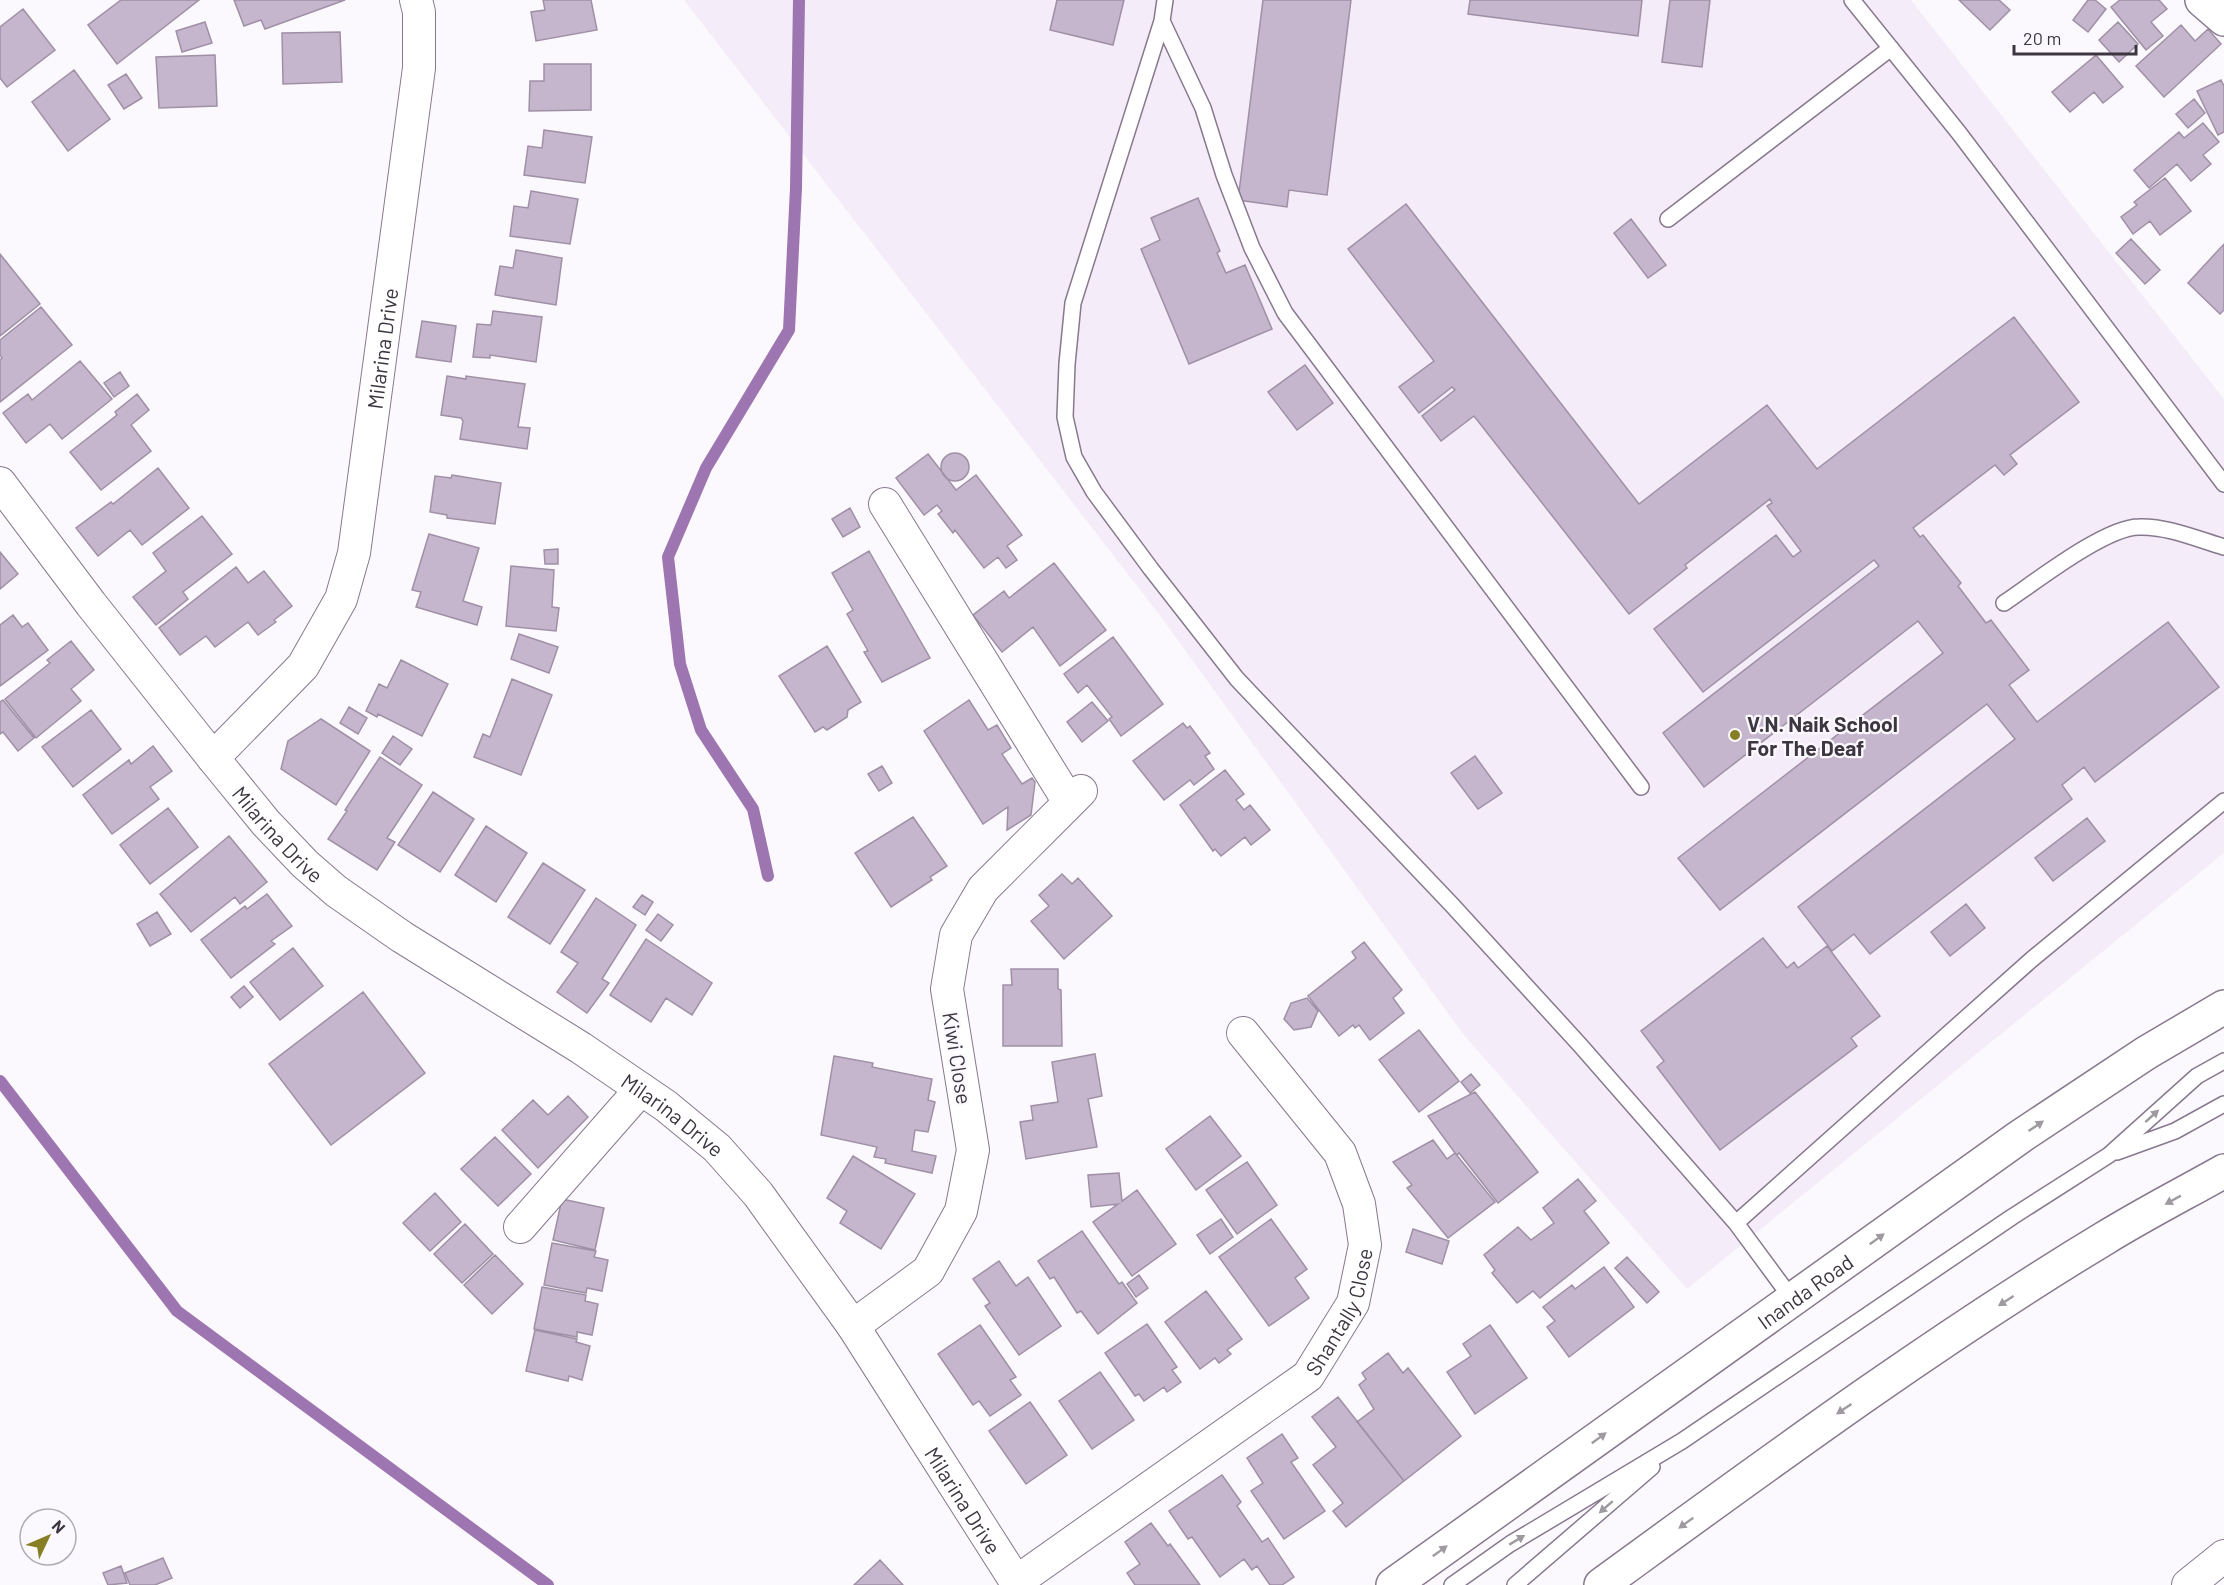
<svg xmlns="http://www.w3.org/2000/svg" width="2224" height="1585" font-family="Barlow,sans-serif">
<rect width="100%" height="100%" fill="#fcf9fe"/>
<path fill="#f4ecf8" d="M 684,0 L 1911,0 L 2224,399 L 2224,853 L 1687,1289 L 1463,1034 L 1161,617 Z"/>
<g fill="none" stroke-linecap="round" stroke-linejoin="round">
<path stroke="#9d75b0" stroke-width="12" d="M 768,876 L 753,809 L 701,730 L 680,664 L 668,557 L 706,468 L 789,330 L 796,188 L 799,0
M 0,1081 L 177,1311 L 548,1585"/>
</g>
<path fill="#c5b6cd" stroke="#9f90a6" stroke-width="1.5" d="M 121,0 L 199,0 L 117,64 L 88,25 Z
M 234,0 L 345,0 L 265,29 L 261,20 L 244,26 Z
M 543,0 L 591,0 L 597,30 L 536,41 L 531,12 L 545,10 Z
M 1057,0 L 1124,0 L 1113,45 L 1050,30 Z
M 1263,0 L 1351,0 L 1327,195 L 1289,190 L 1287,207 L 1238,200 Z
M 1470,0 L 1642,0 L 1638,36 L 1468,14 Z
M 1670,0 L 1710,0 L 1702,67 L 1662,62 Z
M 1959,0 L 1999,0 L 2010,10 L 1990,30 Z
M 2088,0 L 2095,0 L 2106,9 L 2088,32 L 2073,20 Z
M 2120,0 L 2159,0 L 2167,9 L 2151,22 L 2163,36 L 2146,50 L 2111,7 Z
M 23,9 L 55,50 L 7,87 L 0,78 L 0,27 Z
M 205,22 L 212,43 L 182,52 L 176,31 Z
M 2118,22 L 2138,44 L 2119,62 L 2099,40 Z
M 2181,25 L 2195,41 L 2208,29 L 2221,44 L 2164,97 L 2136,66 Z
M 340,32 L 342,82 L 283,84 L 282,33 Z
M 215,55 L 217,106 L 159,108 L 156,57 Z
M 2096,55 L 2123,87 L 2103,103 L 2094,92 L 2070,112 L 2052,92 Z
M 544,64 L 591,64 L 591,110 L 529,111 L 530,81 L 544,81 Z
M 74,70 L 110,119 L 68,151 L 32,102 Z
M 126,74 L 142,98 L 124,109 L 108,85 Z
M 2221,80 L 2224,86 L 2224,132 L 2218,135 L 2197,91 Z
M 2194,99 L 2205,113 L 2188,128 L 2176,114 Z
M 2203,123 L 2219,142 L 2203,155 L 2211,164 L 2191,181 L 2177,164 L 2149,188 L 2134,170 L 2179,132 L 2184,138 Z
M 544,130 L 592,137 L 585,183 L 524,175 L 528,146 L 542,148 Z
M 2165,178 L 2191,211 L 2160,235 L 2150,221 L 2133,234 L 2121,217 L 2137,205 L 2134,202 Z
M 531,191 L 578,199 L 570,244 L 510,236 L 514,206 L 528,208 Z
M 1198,198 L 1220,251 L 1217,253 L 1226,273 L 1245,265 L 1272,329 L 1189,364 L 1141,249 L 1160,240 L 1151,218 Z
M 1406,204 L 1639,504 L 1767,405 L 1817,469 L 2014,317 L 2079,402 L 2010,455 L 2017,464 L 2004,475 L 1995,465 L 1913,528 L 1920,537 L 1923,535 L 1961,583 L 1958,586 L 1986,623 L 1991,620 L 2029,670 L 2009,685 L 2037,722 L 2168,622 L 2219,687 L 2095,782 L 2084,767 L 2062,785 L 2072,799 L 1870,954 L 1854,934 L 1832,951 L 1798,907 L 2015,739 L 1987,704 L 1720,910 L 1678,858 L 1943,653 L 1918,621 L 1704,787 L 1663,733 L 1879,566 L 1874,560 L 1703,692 L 1654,629 L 1776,535 L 1793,557 L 1801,551 L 1767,506 L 1772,503 L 1770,499 L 1685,565 L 1687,568 L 1629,614 L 1474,416 L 1441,441 L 1422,416 L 1455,390 L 1452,387 L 1419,413 L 1399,387 L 1434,361 L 1348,249 Z
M 1631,219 L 1666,265 L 1648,278 L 1614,233 Z
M 2131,239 L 2160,270 L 2145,284 L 2116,253 Z
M 2224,244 L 2224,310 L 2220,314 L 2188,283 Z
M 516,250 L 562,258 L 556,305 L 495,295 L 500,266 L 513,268 Z
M 0,254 L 40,304 L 0,336 Z
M 41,307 L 72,345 L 0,402 L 0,360 L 2,358 L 0,355 L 0,340 Z
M 493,311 L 542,317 L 536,362 L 490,355 L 490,358 L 473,357 L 477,324 L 491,325 Z
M 422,321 L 456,326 L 451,362 L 416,357 Z
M 80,361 L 112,399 L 62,439 L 50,424 L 26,443 L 3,413 L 28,394 L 32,400 Z
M 1305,365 L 1333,403 L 1297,430 L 1268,392 Z
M 120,372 L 129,386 L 114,397 L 104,383 Z
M 447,376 L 466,379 L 466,376 L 525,384 L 518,427 L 530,428 L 527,449 L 460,439 L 463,421 L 461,418 L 441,415 Z
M 137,394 L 149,410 L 131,425 L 151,451 L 101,490 L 70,452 L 117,415 L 115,412 Z
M941 467a14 14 0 1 1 28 0a14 14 0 1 1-28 0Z
M 928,454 L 956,490 L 976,475 L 1022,535 L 1007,546 L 1017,560 L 1006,568 L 998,557 L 984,568 L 955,530 L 953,533 L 938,514 L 942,511 L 937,505 L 924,515 L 896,478 Z
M 158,468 L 189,508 L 142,545 L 130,530 L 98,556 L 76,528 L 111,502 L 113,504 Z
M 452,475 L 501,483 L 495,524 L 447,518 L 447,515 L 430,512 L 435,476 L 451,478 Z
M 850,508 L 860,527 L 843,537 L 832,519 Z
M 202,516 L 232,554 L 183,592 L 188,599 L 156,625 L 133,597 L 166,571 L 153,553 Z
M 429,534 L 479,548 L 463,601 L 482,607 L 477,625 L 416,607 L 421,592 L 412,590 Z
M 558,549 L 558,564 L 545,564 L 544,550 Z
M 869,551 L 930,658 L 882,682 L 864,652 L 868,651 L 847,614 L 853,610 L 832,573 Z
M 0,552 L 18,574 L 0,589 Z
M 1054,563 L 1106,630 L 1060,666 L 1033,627 L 1002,652 L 973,615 L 1004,591 L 1009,598 Z
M 511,566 L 554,570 L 552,607 L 559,608 L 556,631 L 506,626 Z
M 236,567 L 248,583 L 264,571 L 292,606 L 274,620 L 276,622 L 258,635 L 248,622 L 215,647 L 206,636 L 180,655 L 159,628 Z
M 13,615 L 22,627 L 28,623 L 48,650 L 0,686 L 0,625 Z
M 519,634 L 558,647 L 549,673 L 511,659 Z
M 1113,637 L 1163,704 L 1121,736 L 1109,719 L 1112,717 L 1087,685 L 1078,693 L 1064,674 Z
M 71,641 L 94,670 L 71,689 L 81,701 L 36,738 L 5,699 L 50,663 L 47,660 Z
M 827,646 L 861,702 L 848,710 L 847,717 L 827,730 L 823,727 L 815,732 L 779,676 Z
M 401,660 L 448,684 L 422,736 L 378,714 L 377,717 L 366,711 L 379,684 L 387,688 Z
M 512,679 L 552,695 L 521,775 L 474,757 L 483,734 L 490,737 Z
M 3,700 L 34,738 L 18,751 L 3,732 L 0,734 L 0,702 Z
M 969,700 L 988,730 L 997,725 L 1011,748 L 1002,754 L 1022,784 L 1032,778 L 1035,782 L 1031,815 L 1007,830 L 1008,807 L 983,824 L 924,731 Z
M 1092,702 L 1108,721 L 1082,742 L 1067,722 Z
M 349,707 L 367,718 L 358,734 L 340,723 Z
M 91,710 L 121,749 L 73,787 L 42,747 Z
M 321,719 L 370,751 L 336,805 L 281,769 L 288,741 Z
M 1183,723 L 1187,728 L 1190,726 L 1210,753 L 1205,756 L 1214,769 L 1194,785 L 1190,780 L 1164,800 L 1133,761 Z
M 393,736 L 412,749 L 400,765 L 382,753 Z
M 153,746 L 172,771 L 150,787 L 159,799 L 112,834 L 83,795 L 129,760 L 131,764 Z
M 1475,756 L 1502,793 L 1478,809 L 1451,773 Z
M 380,757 L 422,785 L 387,838 L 395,842 L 377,870 L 328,839 L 347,811 L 345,810 Z
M 882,766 L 892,783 L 879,791 L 868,774 Z
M 1225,770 L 1244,794 L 1236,800 L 1244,810 L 1250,805 L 1270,830 L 1251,845 L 1245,837 L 1221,856 L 1215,849 L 1213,851 L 1180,805 Z
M 433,792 L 474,819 L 440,872 L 398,845 Z
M 168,808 L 198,847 L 150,884 L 120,845 Z
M 913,817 L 947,866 L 930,877 L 932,880 L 891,907 L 855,853 Z
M 2087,818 L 2105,841 L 2053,881 L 2035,858 Z
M 486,826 L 527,853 L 496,902 L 455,875 Z
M 229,836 L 267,882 L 240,904 L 235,897 L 191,932 L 160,894 Z
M 543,863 L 585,890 L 550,944 L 508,917 Z
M 1062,874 L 1072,884 L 1078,878 L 1112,916 L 1064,959 L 1031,921 L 1049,906 L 1039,895 Z
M 267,894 L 292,926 L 271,941 L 275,944 L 231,978 L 201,940 L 245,906 L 247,909 Z
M 642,895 L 653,902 L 645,915 L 633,907 Z
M 596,898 L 636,925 L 602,979 L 609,983 L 587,1013 L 557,992 L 578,963 L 561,952 Z
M 1966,904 L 1985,928 L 1950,956 L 1931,932 Z
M 157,912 L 171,934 L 150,946 L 137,924 Z
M 658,914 L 673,925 L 661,941 L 646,930 Z
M 1763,938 L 1787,968 L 1794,962 L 1798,968 L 1827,946 L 1880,1016 L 1851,1038 L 1857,1046 L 1720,1150 L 1657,1067 L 1664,1061 L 1641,1031 Z
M 646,939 L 712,983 L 692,1015 L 666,998 L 651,1022 L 610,995 Z
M 1364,942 L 1402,990 L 1393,998 L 1404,1013 L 1370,1040 L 1359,1025 L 1355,1028 L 1353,1025 L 1339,1036 L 1308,996 L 1356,958 L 1352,952 Z
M 293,948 L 323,986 L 280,1020 L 250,982 Z
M 1011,969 L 1058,969 L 1058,989 L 1061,990 L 1062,1046 L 1003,1046 L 1003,985 L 1012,985 Z
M 244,986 L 253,997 L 240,1008 L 231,997 Z
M 363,992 L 425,1073 L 331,1145 L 269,1064 Z
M 1307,998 L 1318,1011 L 1311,1027 L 1294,1030 L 1284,1019 L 1291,1003 Z
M 1419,1030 L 1459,1081 L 1419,1112 L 1379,1060 Z
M 1095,1054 L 1102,1096 L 1088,1099 L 1097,1147 L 1026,1159 L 1020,1122 L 1033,1120 L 1031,1106 L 1058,1102 L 1052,1062 Z
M 834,1056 L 873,1063 L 872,1067 L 932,1079 L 928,1100 L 935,1102 L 928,1132 L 915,1130 L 912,1151 L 936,1156 L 932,1173 L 885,1163 L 886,1159 L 874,1157 L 877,1147 L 821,1135 Z
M 1471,1074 L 1480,1085 L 1470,1093 L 1461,1082 Z
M 1475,1092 L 1538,1172 L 1498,1203 L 1459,1153 L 1457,1155 L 1455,1153 L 1428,1116 Z
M 568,1096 L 588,1117 L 538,1168 L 502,1130 L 533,1100 L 548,1115 Z
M 1210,1116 L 1241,1156 L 1196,1190 L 1166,1149 Z
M 495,1137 L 531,1174 L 498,1206 L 461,1169 Z
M 1433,1140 L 1447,1159 L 1455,1153 L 1495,1202 L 1448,1238 L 1407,1188 L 1412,1185 L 1393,1162 Z
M 853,1156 L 915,1194 L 881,1249 L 840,1223 L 847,1211 L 827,1198 Z
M 1247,1162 L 1277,1205 L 1237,1234 L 1206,1190 Z
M 1119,1173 L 1122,1201 L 1137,1190 L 1176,1244 L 1132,1276 L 1093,1222 L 1118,1204 L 1091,1207 L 1088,1175 Z
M 1578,1179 L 1596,1201 L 1584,1211 L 1609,1243 L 1540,1298 L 1533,1291 L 1517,1303 L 1492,1273 L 1495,1270 L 1484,1255 L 1518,1227 L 1531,1240 L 1554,1223 L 1543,1208 Z
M 435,1193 L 461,1222 L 430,1251 L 403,1223 Z
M 562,1199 L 604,1208 L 595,1250 L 553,1240 Z
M 1221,1219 L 1233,1237 L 1210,1254 L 1197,1235 Z
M 1271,1219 L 1307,1269 L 1295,1278 L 1309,1298 L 1269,1326 L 1219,1257 Z
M 465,1224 L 493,1254 L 462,1283 L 434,1254 Z
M 1413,1229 L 1449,1241 L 1442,1264 L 1406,1252 Z
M 1082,1231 L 1119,1284 L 1122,1282 L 1137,1303 L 1098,1334 L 1081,1311 L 1077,1313 L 1054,1277 L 1050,1279 L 1038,1261 Z
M 552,1243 L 596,1251 L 594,1257 L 608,1260 L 602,1291 L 587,1288 L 586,1293 L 544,1285 Z
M 495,1255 L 523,1284 L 492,1314 L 464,1285 Z
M 1627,1257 L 1659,1292 L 1647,1303 L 1615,1268 Z
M 999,1261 L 1016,1286 L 1028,1277 L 1061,1326 L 1019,1355 L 985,1306 L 990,1303 L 973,1279 Z
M 1604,1267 L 1634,1307 L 1569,1357 L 1547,1327 L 1555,1321 L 1543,1307 L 1572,1285 L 1575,1289 Z
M 1139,1275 L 1148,1288 L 1136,1297 L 1127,1284 Z
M 542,1287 L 586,1295 L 585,1301 L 598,1304 L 592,1335 L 577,1332 L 577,1337 L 534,1329 Z
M 1206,1291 L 1242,1339 L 1227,1350 L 1231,1354 L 1219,1363 L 1215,1358 L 1200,1369 L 1165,1322 Z
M 1147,1324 L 1177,1367 L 1172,1370 L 1181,1382 L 1167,1392 L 1164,1387 L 1144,1401 L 1139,1394 L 1135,1396 L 1105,1353 Z
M 980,1325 L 1016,1377 L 1010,1380 L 1021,1395 L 990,1416 L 979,1401 L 973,1405 L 938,1354 Z
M 1490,1325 L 1527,1378 L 1475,1414 L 1447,1372 L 1471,1356 L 1463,1344 Z
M 535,1330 L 577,1339 L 576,1342 L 590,1346 L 582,1380 L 569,1376 L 568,1381 L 526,1371 Z
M 1388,1353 L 1403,1373 L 1408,1368 L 1461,1436 L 1404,1481 L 1357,1422 L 1374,1409 L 1359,1385 L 1366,1379 L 1362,1373 Z
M 1100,1372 L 1134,1420 L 1092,1449 L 1059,1401 Z
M 1338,1397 L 1404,1481 L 1346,1527 L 1333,1511 L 1343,1503 L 1313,1465 L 1336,1447 L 1312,1417 Z
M 1030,1402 L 1067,1455 L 1026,1484 L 989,1431 Z
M 1282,1434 L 1298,1458 L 1291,1462 L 1325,1511 L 1284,1539 L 1251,1491 L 1263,1483 L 1247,1458 Z
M 1222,1475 L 1241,1502 L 1237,1506 L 1262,1542 L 1268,1538 L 1294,1577 L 1282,1585 L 1270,1585 L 1257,1566 L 1252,1570 L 1244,1559 L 1220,1577 L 1192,1537 L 1188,1539 L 1169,1511 Z
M 1151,1523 L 1168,1546 L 1170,1544 L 1200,1585 L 1135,1585 L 1127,1573 L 1140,1564 L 1125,1542 Z
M 163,1558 L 172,1578 L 155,1585 L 130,1585 L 125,1573 Z
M 880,1560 L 903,1585 L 854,1585 Z
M 121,1566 L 127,1583 L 108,1585 L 103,1573 Z"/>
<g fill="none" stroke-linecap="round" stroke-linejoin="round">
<g stroke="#87798e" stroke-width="18">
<path id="lane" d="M 1165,0 L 1162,21 L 1073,303 L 1067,364 L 1065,417 L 1074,457 L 1094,492 L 1151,569 L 1237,679 L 1452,905 L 1580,1045 L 1736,1223 L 1792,1299
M 1852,0 L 1959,133 L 2224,484
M 1162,21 L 1203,108 L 1224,175 L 1252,248 L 1285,313 L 1641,787
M 1668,219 L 1891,48
M 2004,603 C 2034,583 2105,527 2139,527 C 2167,526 2197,539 2224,547
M 2117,1152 L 2175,1131 L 2224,1104
M 1736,1223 L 2031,960 L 2224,801
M 1452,1585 L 1510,1544 L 1682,1441 L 2012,1217 L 2109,1155 L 2197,1076 L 2224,1061
M 1515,1585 L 1652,1467"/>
</g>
<g stroke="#87798e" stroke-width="34">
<g id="street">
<path id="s1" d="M 0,483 L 91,604 L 213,758 L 266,823 L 305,864 L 336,891 L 402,937 L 581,1048 L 666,1106 L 717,1148 L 758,1194 L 853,1326 L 1018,1585"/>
<path d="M 885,504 L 1069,802"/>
<path id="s2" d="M 213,758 L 303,666 L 341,599 L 354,553 L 419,68 L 419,12 L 416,0"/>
<path d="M 520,1227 L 641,1089"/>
<path d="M 853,1326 L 928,1271 L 961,1211 L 973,1150 L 947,989 L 956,935 L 983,889 L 1081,791"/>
<path id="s3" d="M 1016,1582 L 1308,1376 L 1353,1303 L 1365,1245 L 1359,1204 L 1340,1153 L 1243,1033"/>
<path d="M 2188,1585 L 2224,1556"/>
</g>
</g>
<g stroke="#87798e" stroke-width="36">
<g id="secondary">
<path d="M 2202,0 L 2224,19"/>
<path id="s4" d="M 1393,1585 L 2021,1136 L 2146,1053 L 2224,1007"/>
<path d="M 1601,1585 C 1766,1465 1931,1343 2105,1238 C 2144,1214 2185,1193 2224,1171"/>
</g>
</g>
<use href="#lane" stroke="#fff" stroke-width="15"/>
<use href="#street" stroke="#fff" stroke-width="32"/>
<use href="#secondary" stroke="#fff" stroke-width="33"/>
</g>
<defs><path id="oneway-solid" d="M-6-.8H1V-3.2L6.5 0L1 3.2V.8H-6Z" transform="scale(1.5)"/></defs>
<g fill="#9e9aa0">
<use href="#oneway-solid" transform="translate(2152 1116) rotate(-42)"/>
<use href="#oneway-solid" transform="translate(2036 1126) rotate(-34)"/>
<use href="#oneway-solid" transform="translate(2173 1200) rotate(151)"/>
<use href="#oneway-solid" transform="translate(1877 1239) rotate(-36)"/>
<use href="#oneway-solid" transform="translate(2006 1301) rotate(147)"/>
<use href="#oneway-solid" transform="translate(1844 1409) rotate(146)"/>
<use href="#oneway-solid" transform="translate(1599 1438) rotate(-36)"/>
<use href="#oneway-solid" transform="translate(1606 1507) rotate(139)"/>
<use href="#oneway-solid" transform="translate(1686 1523) rotate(144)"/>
<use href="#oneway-solid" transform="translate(1517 1540) rotate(-31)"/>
<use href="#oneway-solid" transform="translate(1440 1551) rotate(-36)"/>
</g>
<circle fill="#877f25" stroke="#fcf9fe" stroke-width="2" cx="1735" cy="735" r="6"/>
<g text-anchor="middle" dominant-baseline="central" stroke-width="4.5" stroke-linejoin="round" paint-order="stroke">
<g font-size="21" fill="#3c3640" stroke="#fcf9fe">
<text stroke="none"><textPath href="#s2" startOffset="460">Milarina Drive</textPath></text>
<text stroke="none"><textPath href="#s1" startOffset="448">Milarina Drive</textPath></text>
<text transform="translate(958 1058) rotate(81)">Kiwi Close</text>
<text stroke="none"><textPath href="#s1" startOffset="934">Milarina Drive</textPath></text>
<text stroke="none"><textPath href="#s4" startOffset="506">Inanda Road</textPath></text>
<text stroke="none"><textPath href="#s3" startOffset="430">Shantally Close</textPath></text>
<text stroke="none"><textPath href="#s1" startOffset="1420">Milarina Drive</textPath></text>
</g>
<g font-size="21" font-weight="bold" fill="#3c3640" stroke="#fcf9fe" text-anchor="start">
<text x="1747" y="723">V.N. Naik School<tspan x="1747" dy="24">For The Deaf</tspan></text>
</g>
</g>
<g transform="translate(48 1537) rotate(46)"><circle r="28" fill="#fcf9fe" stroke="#afabb2" stroke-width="1.5"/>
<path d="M0-4.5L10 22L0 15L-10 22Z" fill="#877f25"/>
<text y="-9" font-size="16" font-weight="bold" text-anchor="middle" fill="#3c3640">N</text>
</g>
<path d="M2014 45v9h122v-9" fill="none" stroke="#3c3640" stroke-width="3"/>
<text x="2023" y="45" font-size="18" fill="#3c3640" stroke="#fcf9fe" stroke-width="4.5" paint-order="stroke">20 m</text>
</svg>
